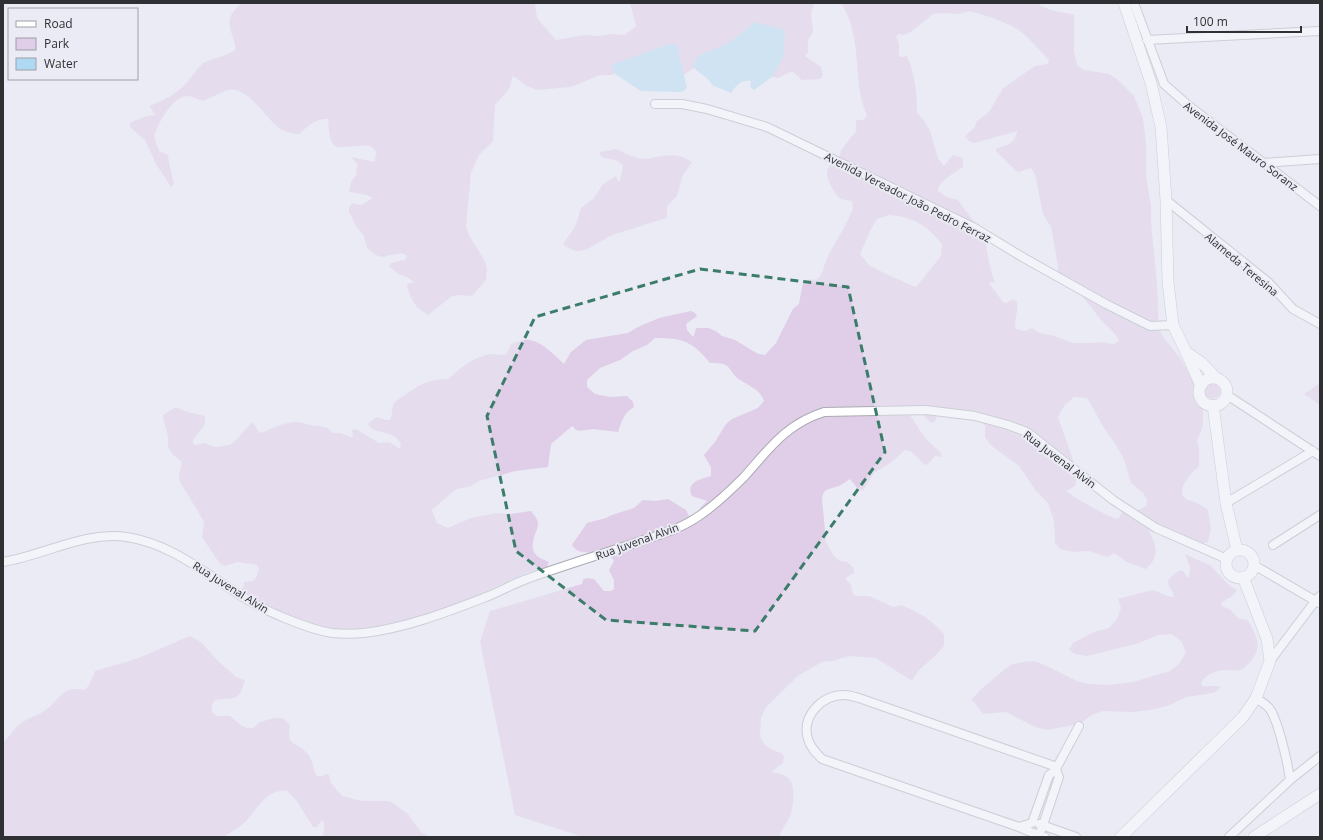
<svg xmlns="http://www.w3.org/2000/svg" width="1323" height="840" font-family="'Open Sans',sans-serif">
<rect width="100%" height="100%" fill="#eaebf4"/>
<path fill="#e0cde7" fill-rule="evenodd" d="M 242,3 L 535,3 L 537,18 L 556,40 L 584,35 L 596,36 L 613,34 L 625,35 L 636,26 L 630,3 L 814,3 L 811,14 L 813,32 L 808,40 L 808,53 L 805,56 L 821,67 L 823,75 L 820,79 L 802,80 L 792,71 L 778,78 L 773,77 L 766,71 L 721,50 L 682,76 L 623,67 L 612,75 L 600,75 L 571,87 L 537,90 L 527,86 L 513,76 L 509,89 L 495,105 L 493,141 L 479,155 L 471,173 L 466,227 L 470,237 L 485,261 L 487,270 L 486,280 L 472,296 L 460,295 L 452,296 L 428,315 C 415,308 411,300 407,286 L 409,283 L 414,283 C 409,276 403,277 397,273 C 394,271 391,268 389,266 L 391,263 L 405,260 L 407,256 L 402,253 L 381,257 L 374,254 L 367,248 L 364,236 L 356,226 L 349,212 L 349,208 L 352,203 L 361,205 L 373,198 L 367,195 L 349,192 L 351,182 L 357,174 L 356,169 L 358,165 L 351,157 L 374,162 C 385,134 344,152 335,146 C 328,141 329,126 328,119 C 319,117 305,127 300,134 C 293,134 285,132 279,128 C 266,118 247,86 229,90 C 220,92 211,98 203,101 C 198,100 193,96 188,96 C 172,96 158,124 154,136 L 159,151 L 168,155 L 169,163 L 174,184 L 171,187 L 156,164 L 145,140 L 130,127 L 130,123 C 135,120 149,115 155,115 L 150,107 L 151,105 C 166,100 179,92 189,80 C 193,75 198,67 203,63 C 213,58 225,57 235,50 C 236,46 234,42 233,38 C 227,20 228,15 242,3 Z
M 841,3 L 1037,3 C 1048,12 1061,11 1074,15 L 1074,51 L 1076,61 L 1078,66 L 1084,70 L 1109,74 L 1117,79 L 1134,96 L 1143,118 L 1146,144 L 1146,176 L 1151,206 L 1151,222 L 1157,283 L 1159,328 L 1163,337 L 1180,358 L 1195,383 L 1201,399 L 1203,412 L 1203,426 L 1197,441 L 1199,449 L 1199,466 C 1193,472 1172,492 1188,500 C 1191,501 1194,501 1197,503 C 1201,505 1205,508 1208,510 L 1211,529 L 1208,542 C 1199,547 1161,532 1149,528 L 1149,531 C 1157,546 1160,556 1146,569 L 1127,562 L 1114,553 L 1107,557 L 1089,551 L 1073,552 L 1060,549 L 1055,543 L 1054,521 L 1048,503 L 1036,491 L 1019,466 L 993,447 L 988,442 L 985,437 L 985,426 L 982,423 L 976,420 L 941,415 L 937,416 L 935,422 L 931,423 L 922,414 L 910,411 L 910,415 L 925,438 L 940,452 L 942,457 L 935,456 L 928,464 L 925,465 L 912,452 L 905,450 L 892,462 L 874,473 L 863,491 L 858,489 L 850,479 C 847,481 843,484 839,486 C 830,489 823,488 822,499 L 826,542 L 834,556 L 840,561 L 847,562 L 854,568 L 854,573 L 845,578 L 851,585 L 853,594 L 855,596 L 869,596 L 893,607 L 902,605 C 920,614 930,618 944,634 L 944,646 L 935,656 L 918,671 L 912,681 L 876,658 L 849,656 L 832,661 L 822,662 L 799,675 L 766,707 L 761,718 L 760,736 L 764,744 L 771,749 L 781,753 L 784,756 L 783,763 L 771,772 C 791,774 795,783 793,802 C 792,806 792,811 791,815 C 787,822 782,829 779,837 L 583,837 L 515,815 L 480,642 L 490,611 L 582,584 L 583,580 L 586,578 L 594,579 L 604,591 L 611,591 L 614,589 L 614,580 L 609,570 L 614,561 C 603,544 582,561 572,545 L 587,523 L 606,518 L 612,515 L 634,508 L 643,500 L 655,501 L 668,499 L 686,510 L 692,522 L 698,523 L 704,518 L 708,513 L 702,511 L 700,508 L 707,501 L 692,496 C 685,482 701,479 711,476 L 711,467 L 704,455 L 715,442 L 726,424 L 732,419 L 758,408 L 764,401 C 760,388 746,385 736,377 C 732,373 730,368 726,365 C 721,363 716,363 710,363 C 692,341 683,338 655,338 L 647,345 L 633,351 L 620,360 L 600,368 L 587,380 L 587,387 L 595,394 L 610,397 L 627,396 L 633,402 L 634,407 C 624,413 622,420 618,432 L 593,429 L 579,431 L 575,429 L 573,426 L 571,427 L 551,444 L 548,467 L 515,471 L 479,481 L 469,487 L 456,489 L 432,510 L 437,523 L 448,528 L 471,518 L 497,513 L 510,514 L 531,511 C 534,515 538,519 538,525 C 538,527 536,531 535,534 C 530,550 532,556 549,562 L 547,567 L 526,573 L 437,614 L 384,634 L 362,637 L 291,621 L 281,612 L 271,606 L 238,594 L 244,586 L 244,582 L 253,581 L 256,578 L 259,569 L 257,565 L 237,562 L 225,566 L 220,564 L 202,537 L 204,522 L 179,480 L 179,475 L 182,462 L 172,454 L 168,446 L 168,436 L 163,418 L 163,415 L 176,407 L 187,412 L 205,416 L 205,424 L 193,440 L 193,443 L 195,445 L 204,443 L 216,447 L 229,445 L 234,442 L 251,423 L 254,424 L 259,432 L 261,433 C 272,428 283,423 294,422 C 299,421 305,424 310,425 C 321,427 324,424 333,433 L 341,433 L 352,438 L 353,436 L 352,430 L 356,429 L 379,443 L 389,442 L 400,449 L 401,444 C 399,442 397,438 394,436 C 386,431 373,433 368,424 L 376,417 L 386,420 L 390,420 C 393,414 391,408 395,402 C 398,399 402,397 405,395 C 422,383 428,380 448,379 C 460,368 473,357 490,354 C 495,354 501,355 506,355 L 511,344 C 515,343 520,341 524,340 C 539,338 554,355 564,364 L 571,352 L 586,340 L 628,333 L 638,327 L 659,318 L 691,311 L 695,313 L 697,316 L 686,324 L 687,330 L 692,336 L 694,336 L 696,328 L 709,328 L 717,332 L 722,336 L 735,340 L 758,354 L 765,355 L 776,343 L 793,309 L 799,304 L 803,283 L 810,279 L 816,280 C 823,276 823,268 826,261 C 833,244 844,230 851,213 C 853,209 853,206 852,201 C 848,200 843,200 840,198 C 833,193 823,174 829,167 C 831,163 836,161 839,159 L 841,150 L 856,131 L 856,120 L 863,120 L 867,116 C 865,109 861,101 860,93 C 856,63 858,29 841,3 ZM 969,11 C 984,15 1004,21 1017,29 C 1029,37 1039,50 1049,60 L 1048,64 L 1035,66 L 1003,88 L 989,112 L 977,121 L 974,128 L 965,136 L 970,142 L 975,143 L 1017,131 C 1016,142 1007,146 997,148 L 996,151 L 1016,171 L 1019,172 L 1031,168 L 1035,174 L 1043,214 L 1051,227 L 1058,266 L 1057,279 L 1073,287 L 1083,297 L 1101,320 L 1115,334 L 1119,341 L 1113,344 L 1098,342 L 1093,343 L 1073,343 L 1051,335 L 1040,333 L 1032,328 L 1025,331 L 1016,329 C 1013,321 1019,311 1017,302 L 1013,299 L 1006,303 L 1003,302 L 989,283 L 990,282 L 995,283 C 989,266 986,250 985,232 L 977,226 L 958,200 L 947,197 L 938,191 C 938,181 955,173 963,167 L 963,160 L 962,158 L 953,155 L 944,166 L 938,158 L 930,131 L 925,122 L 917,112 C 917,93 915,74 907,56 L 901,57 L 899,56 L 899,43 L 896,37 L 899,34 L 904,35 L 912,31 L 933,14 L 944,13 L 959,14 ZM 889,215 C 913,217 927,225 942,244 L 941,256 L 916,287 L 890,276 L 869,265 L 860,254 L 870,231 L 877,219 ZM 1074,397 L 1087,398 L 1104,428 L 1112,439 L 1124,459 L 1131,483 L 1144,494 L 1147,500 L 1146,506 L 1137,511 L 1122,512 L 1119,518 L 1116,519 C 1099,511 1082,503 1066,491 L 1075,486 L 1079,469 L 1074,463 L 1058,417 L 1064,406 Z
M 616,149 C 625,153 634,158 643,159 C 647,159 652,158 656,157 C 669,154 681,154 692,162 L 683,175 L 677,196 L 667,206 L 667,218 C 658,220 650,223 641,226 C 630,230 618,232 608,237 C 599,242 591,249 580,251 C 574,252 568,248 563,244 L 575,227 L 581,208 L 594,198 L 603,184 L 614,177 L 616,176 L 618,181 L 620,181 L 623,166 C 618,159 611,159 603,158 L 600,155 L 600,152 Z
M1203 390a9 9 0 1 1 18 0a9 9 0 1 1-18 0Z
M 1320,383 L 1320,405 L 1304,394 Z
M 1185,554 L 1211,566 L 1230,586 L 1237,590 C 1234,598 1224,598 1220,605 L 1231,610 L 1238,618 L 1247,620 C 1257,634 1263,648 1250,662 C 1247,665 1244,669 1240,670 C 1236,671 1231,670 1227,670 C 1216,670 1206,674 1201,683 L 1202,686 L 1221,686 L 1218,690 L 1213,693 L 1187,697 L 1170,705 L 1151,710 L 1132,712 L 1103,711 L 1092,715 L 1079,724 L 1047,730 L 1035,727 L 1006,712 L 983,714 L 975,703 L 971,700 L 980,690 L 1010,665 L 1022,662 L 1034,661 L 1045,665 L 1077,681 L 1089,684 L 1109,685 L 1133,682 L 1170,671 L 1179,664 L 1186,652 L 1181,641 L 1171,634 L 1159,635 L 1136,644 L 1087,656 L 1075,654 L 1069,650 L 1073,643 L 1094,632 L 1109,628 L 1117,619 L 1121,608 L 1118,599 L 1152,590 C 1160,591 1166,597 1174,597 C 1174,591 1168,588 1168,581 L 1174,574 L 1180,570 L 1183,571 L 1187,577 L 1189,577 L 1190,567 Z
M 190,636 L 201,642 L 218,661 L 236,677 L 245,680 C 239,702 235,697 215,700 L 212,705 L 212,712 L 217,716 L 230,716 L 242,726 L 248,728 L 253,728 L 260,722 L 274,718 L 283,718 L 290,725 C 286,747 296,741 308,754 C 311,757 314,770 316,775 L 320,777 L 326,774 L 329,775 L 331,783 L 342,796 L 362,801 L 388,801 L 393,803 L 408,814 L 421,832 L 430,837 L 322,837 C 324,831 326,825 322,820 L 317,827 L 313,827 L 296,800 L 287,791 C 266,789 259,808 246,821 C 240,828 231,832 223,837 L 3,837 L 3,742 C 10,737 13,729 20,724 C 27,718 37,716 44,711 C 62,700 59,685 85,690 L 89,685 L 95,671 L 136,659 Z"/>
<path fill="#afd9f2" d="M 755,22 L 785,30 L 783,58 L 775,71 L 773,76 L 754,90 L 750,87 L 751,81 C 742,79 735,86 731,93 L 712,85 C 708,75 697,74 693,65 L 700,55 L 729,43 Z
M 669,44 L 677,45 L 687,88 L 682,92 L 641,91 L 615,74 L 611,65 Z"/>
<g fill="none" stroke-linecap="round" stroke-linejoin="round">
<g stroke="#aaabb3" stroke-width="10">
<path id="street" d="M 1134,3 L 1164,84 L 1189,106 L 1320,206
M 1147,40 L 1320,31
M 655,104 L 682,104 L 707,109 L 767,127 L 973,227 L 1024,258 L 1106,304 L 1150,326 L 1173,325
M 1264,163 L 1320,159
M 1166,200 L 1268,282 L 1293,309 L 1320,324
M 1227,395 L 1320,456
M 1226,503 L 1313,451
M 1273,545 L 1320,515
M 3,562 C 45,555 84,531 127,537 C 172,544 206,574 243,597 C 265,611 307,629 332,633 C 342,634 354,634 364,633 C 406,628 447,612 486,597 C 499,592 511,585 524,580 C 559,567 596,556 632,544 C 655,536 679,530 699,516 C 715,505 730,491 744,477 C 769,449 786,424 824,412 L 926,410 L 975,416 L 1008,425 L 1027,432 L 1113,500 L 1156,528 L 1227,559
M 1254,565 L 1319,603
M 1270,661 L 1316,600 L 1320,596
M 1256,698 C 1260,701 1266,704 1269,708 C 1278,719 1288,764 1290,780
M 1057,767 L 1079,726
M 1039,824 L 1076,837
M 1019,827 L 1032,823 L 1049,775 L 1056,770
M 1039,835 L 1043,825 L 1059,777 L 1056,770 L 1057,767 L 859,698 C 855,697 849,695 844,695 C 822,695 801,716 808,739 C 810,747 816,753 822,759 L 1019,827 C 1027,831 1036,834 1045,837
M 1229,837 L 1290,780 L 1320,756"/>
</g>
<g stroke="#aaabb3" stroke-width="12">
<path id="secondary" d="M 1124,3 L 1151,83 L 1161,127 L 1166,200 L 1168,282 L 1173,325 L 1186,352 L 1201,386
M 1186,352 L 1202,363 L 1216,378
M1199 392a14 14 0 1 1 28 0a14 14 0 1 1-28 0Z
M 1213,405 L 1226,503 L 1237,550
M1226 564a14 14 0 1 1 28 0a14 14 0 1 1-28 0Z
M 1121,837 L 1243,717 L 1256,698 L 1270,661 L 1267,639 L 1243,577
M 1254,837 L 1320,794"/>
</g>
<use href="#street" stroke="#fff" stroke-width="8"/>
<use href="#secondary" stroke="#fff" stroke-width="11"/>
</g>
<path d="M0 0H1323V840H0ZM 700,269 L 848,287 L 885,452 L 755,631 L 606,620 L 516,551 L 487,416 L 535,317 Z" fill="#eaebf4" fill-opacity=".55" fill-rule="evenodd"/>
<path fill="none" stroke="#3c7c6b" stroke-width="3" stroke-dasharray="8 5" stroke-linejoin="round" d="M 700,269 L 848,287 L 885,452 L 755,631 L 606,620 L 516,551 L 487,416 L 535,317 Z"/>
<g text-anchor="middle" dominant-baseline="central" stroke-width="4" stroke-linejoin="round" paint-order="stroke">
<g font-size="11" fill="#2f3033" stroke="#eaebf4">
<text transform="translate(1241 146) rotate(37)">Avenida José Mauro Soranz</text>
<text transform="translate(908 197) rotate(27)">Avenida Vereador João Pedro Ferraz</text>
<text transform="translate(1242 264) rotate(40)">Alameda Teresina</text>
<text transform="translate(1060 459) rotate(37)">Rua Juvenal Alvin</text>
<text transform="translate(637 541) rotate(-20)">Rua Juvenal Alvin</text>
<text transform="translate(231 587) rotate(32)">Rua Juvenal Alvin</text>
</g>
</g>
<rect width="1323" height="840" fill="none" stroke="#2f3033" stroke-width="8"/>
<rect x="8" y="8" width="130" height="72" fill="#eaebf4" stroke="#9fa0a7"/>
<rect x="16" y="21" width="20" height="6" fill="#ffffff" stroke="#9fa0a7"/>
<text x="44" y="28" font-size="12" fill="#2f3033">Road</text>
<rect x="16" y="38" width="20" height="12" fill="#e0cde7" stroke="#9fa0a7"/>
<text x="44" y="48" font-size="12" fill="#2f3033">Park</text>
<rect x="16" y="58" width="20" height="12" fill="#afd9f2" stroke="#9fa0a7"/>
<text x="44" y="68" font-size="12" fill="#2f3033">Water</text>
<path d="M1187 26v6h114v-6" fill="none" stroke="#2f3033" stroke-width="2"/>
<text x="1193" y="26" font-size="12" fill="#2f3033" stroke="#eaebf4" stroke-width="3" paint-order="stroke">100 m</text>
</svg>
